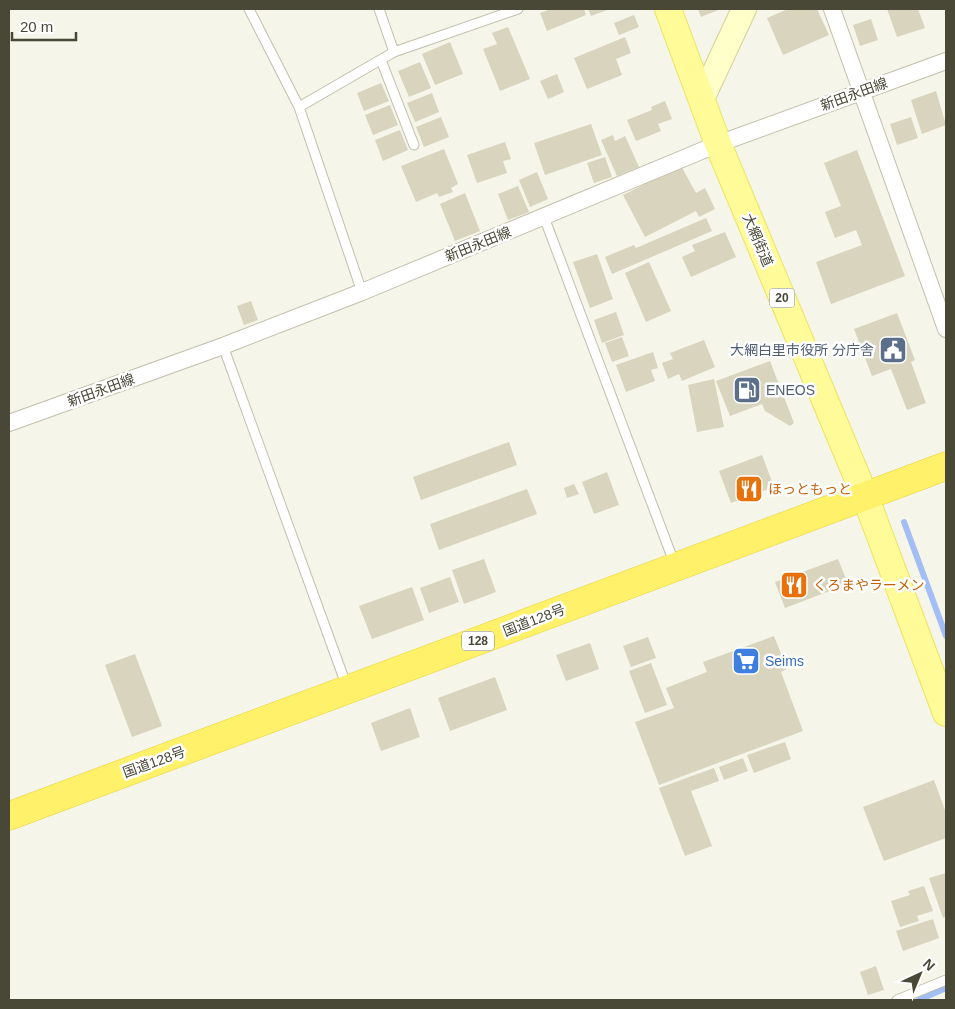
<svg xmlns="http://www.w3.org/2000/svg" width="955" height="1009" font-family="Arial,'Noto Sans JP',sans-serif">
<rect width="100%" height="100%" fill="#f5f5e9"/>
<g fill="none" stroke-linecap="round" stroke-linejoin="round">
<path stroke="#a2bef5" stroke-width="6" d="M 904,522 L 946,636
M 919,1000 L 946,988"/>
</g>
<path fill="#d8d4bd" d="M 551,9 L 584,9 L 586,15 L 547,31 L 540,13 Z
M 588,9 L 610,9 L 591,16 Z
M 698,9 L 721,9 L 701,17 Z
M 788,9 L 817,9 L 829,35 L 783,55 L 767,18 Z
M 887,9 L 918,9 L 925,28 L 897,37 Z
M 634,15 L 639,27 L 619,35 L 614,23 Z
M 871,19 L 878,40 L 860,46 L 853,25 Z
M 508,27 L 530,79 L 500,91 L 483,49 L 497,44 L 492,33 Z
M 625,37 L 631,53 L 616,59 L 622,75 L 587,89 L 574,58 Z
M 450,42 L 463,74 L 435,85 L 422,54 Z
M 420,62 L 431,88 L 409,97 L 398,71 Z
M 557,74 L 564,92 L 548,99 L 540,81 Z
M 381,83 L 389,101 L 364,111 L 357,93 Z
M 936,91 L 946,125 L 922,134 L 911,100 Z
M 432,93 L 439,112 L 415,122 L 407,103 Z
M 665,101 L 672,119 L 658,124 L 661,131 L 636,141 L 627,120 L 652,110 L 651,107 Z
M 390,105 L 398,125 L 373,135 L 365,115 Z
M 441,117 L 449,137 L 424,147 L 416,127 Z
M 911,117 L 918,138 L 897,145 L 890,124 Z
M 591,124 L 602,155 L 545,175 L 534,143 Z
M 400,130 L 408,150 L 383,161 L 375,140 Z
M 613,135 L 615,141 L 625,136 L 639,167 L 617,176 L 601,140 Z
M 505,142 L 511,159 L 503,161 L 507,173 L 477,183 L 467,155 Z
M 444,149 L 458,184 L 451,188 L 453,192 L 439,197 L 437,193 L 416,202 L 401,166 Z
M 857,150 L 905,276 L 831,304 L 816,262 L 862,245 L 856,230 L 835,238 L 825,212 L 841,206 L 824,163 Z
M 605,157 L 612,177 L 594,183 L 587,163 Z
M 681,166 L 696,193 L 705,188 L 715,209 L 699,217 L 696,211 L 645,237 L 623,195 Z
M 537,172 L 548,199 L 530,207 L 519,180 Z
M 518,186 L 529,212 L 508,220 L 498,194 Z
M 465,193 L 480,231 L 455,241 L 440,204 Z
M 706,218 L 712,231 L 612,274 L 605,257 L 634,245 L 636,248 Z
M 725,232 L 736,257 L 691,277 L 682,257 L 695,251 L 692,245 Z
M 597,254 L 613,299 L 590,308 L 573,262 Z
M 649,262 L 671,311 L 646,322 L 625,273 Z
M 251,301 L 258,320 L 244,325 L 237,306 Z
M 616,312 L 624,335 L 602,343 L 594,320 Z
M 897,313 L 915,360 L 911,362 L 926,403 L 907,410 L 891,369 L 872,376 L 854,329 Z
M 622,337 L 629,356 L 612,362 L 605,343 Z
M 704,340 L 715,367 L 682,381 L 679,374 L 668,379 L 662,363 L 673,359 L 670,353 Z
M 653,352 L 658,368 L 651,370 L 655,381 L 626,392 L 616,365 Z
M 770,361 L 794,423 L 790,426 L 765,411 L 762,404 L 730,416 L 716,381 Z
M 714,379 L 724,427 L 697,432 L 688,385 Z
M 509,442 L 517,465 L 421,500 L 413,477 Z
M 762,455 L 774,487 L 731,503 L 719,471 Z
M 607,472 L 619,505 L 594,514 L 582,482 Z
M 574,484 L 579,494 L 567,498 L 564,488 Z
M 527,489 L 537,514 L 439,550 L 430,524 Z
M 484,559 L 496,592 L 464,604 L 452,570 Z
M 838,559 L 848,584 L 785,608 L 775,582 Z
M 450,577 L 459,602 L 429,613 L 420,588 Z
M 412,587 L 424,620 L 372,639 L 359,606 Z
M 774,636 L 787,669 L 781,672 L 803,731 L 659,785 L 635,722 L 674,708 L 666,688 L 707,672 L 703,662 Z
M 648,637 L 656,658 L 631,667 L 623,646 Z
M 590,643 L 599,669 L 566,681 L 556,655 Z
M 135,654 L 162,726 L 132,737 L 105,665 Z
M 651,663 L 667,705 L 645,713 L 629,671 Z
M 495,677 L 507,710 L 450,731 L 438,698 Z
M 410,708 L 420,737 L 381,751 L 371,723 Z
M 785,742 L 791,759 L 754,773 L 747,755 Z
M 743,758 L 748,771 L 724,780 L 719,767 Z
M 714,768 L 719,781 L 691,791 L 712,846 L 685,856 L 659,788 Z
M 934,780 L 946,813 L 946,838 L 884,861 L 863,807 Z
M 946,873 L 946,916 L 943,918 L 929,878 Z
M 924,886 L 933,911 L 917,916 L 919,921 L 900,927 L 891,901 L 910,895 L 908,891 Z
M 933,919 L 939,938 L 903,951 L 896,931 Z
M 876,966 L 884,990 L 868,995 L 860,972 Z"/>
<g fill="none" stroke-linecap="round" stroke-linejoin="round">
<g stroke="#c2bfaa" stroke-width="11">
<path id="lane" d="M 249,9 L 299,107 L 362,292
M 379,9 L 394,52
M 381,60 L 414,145
M 299,107 L 394,52 L 518,9
M 544,217 L 675,565
M 223,346 L 347,687
M 897,1000 L 946,980"/>
</g>
<g stroke="#c2bfaa" stroke-width="18">
<path id="street" d="M 832,9 L 946,329
M 9,423 L 223,346 L 362,292 L 718,144 L 946,61"/>
</g>
<g stroke="#d4d394" stroke-width="26">
<path id="secondary" d="M 702,99 L 744,9"/>
</g>
<g stroke="#ece460" stroke-width="28">
<path id="primary" d="M 668,9 L 718,144 L 865,496 L 946,713"/>
</g>
<g stroke="#e8d130" stroke-width="29">
<path id="highway" d="M 9,816 L 946,466"/>
</g>
<use href="#lane" stroke="#fff" stroke-width="9"/>
<use href="#street" stroke="#fff" stroke-width="16"/>
<use href="#secondary" stroke="#ffffc9" stroke-width="24"/>
<use href="#primary" stroke="#fffb98" stroke-width="26"/>
<use href="#highway" stroke="#fff26a" stroke-width="28"/>
</g>
<defs>
<g id="civic-square" transform="scale(1.4375)"><rect x="-9" y="-9" width="18" height="18" rx="4" fill="#5c6f8a" stroke="#fff"/><path d="M-.6-6.5H3V-4.5H.6V-3L4-1V1h2V6H-6V1h2V-1L-.6-3ZM-1.2 2.5V6h2.4V2.5Z" fill="#fff"/></g>
<g id="fuel-square" transform="scale(1.4375)"><rect x="-9" y="-9" width="18" height="18" rx="4" fill="#5c6f8a" stroke="#fff"/><path d="M-5.5-6h7V0h2V4h1.3V-2.5L3-4.5l.8-.8L6-3V5H2.5V1h-1V6h-7ZM-4.2-4.7v3.2H.2V-4.7Z" fill="#fff"/></g>
<g id="restaurant-square" transform="scale(1.4375)"><rect x="-9" y="-9" width="18" height="18" rx="4" fill="#e8710a" stroke="#fff"/><path d="M-5-6h1v4h1v-4h1v4h1v-4h1v5L-1.5 .5V6h-2V.5L-5-1ZM5-6V6H3V1.5H1.5Q1.5-4 5-6Z" fill="#fff"/></g>
<g id="supermarket-square" transform="scale(1.4375)"><rect x="-9" y="-9" width="18" height="18" rx="4" fill="#3f7fe0" stroke="#fff"/><path d="M-6-5.5h2.5l.6 2H6L4.5 2H-2.5L-4.4-4H-6ZM-1.5 3.2a1.3 1.3 0 1 0 .1 0ZM3 3.2a1.3 1.3 0 1 0 .1 0Z" fill="#fff"/></g>
</defs>
<g fill-rule="evenodd">
<use href="#civic-square" x="893" y="350"/>
<use href="#fuel-square" x="747" y="390"/>
<use href="#restaurant-square" x="749" y="489"/>
<use href="#restaurant-square" x="794" y="585"/>
<use href="#supermarket-square" x="746" y="661"/>
</g>
<g text-anchor="middle" dominant-baseline="central" stroke-width="5" stroke-linejoin="round" paint-order="stroke">
<g fill="#fff" stroke="#807e72" stroke-width="1">
<rect x="769.5" y="288.5" width="25" height="19" rx="4"/>
<rect x="462" y="631.5" width="32" height="19" rx="4"/>
</g>
<g font-size="12" font-weight="bold" fill="#494736">
<text x="782" y="298">20</text>
<text x="478" y="641">128</text>
</g>
<g font-size="14" fill="#494736" stroke="#fff">
<text transform="translate(854 94) rotate(-20)">新田永田線</text>
<text transform="translate(758 240) rotate(67)">大網街道</text>
<text transform="translate(478 244) rotate(-22)">新田永田線</text>
<text transform="translate(101 390) rotate(-20)">新田永田線</text>
<text transform="translate(534 620) rotate(-21)">国道128号</text>
<text transform="translate(154 762) rotate(-20)">国道128号</text>
</g>
<g font-size="14" fill="#4e5e75" stroke="#fff" text-anchor="end">
<text x="874" y="350">大網白里市役所 分庁舎</text>
<text x="766" y="390" text-anchor="start">ENEOS</text>
</g>
<g font-size="14" fill="#c56008" stroke="#fff" text-anchor="start">
<text x="768" y="489">ほっともっと</text>
<text x="813" y="585">くろまやラーメン</text>
</g>
<g font-size="14" fill="#366cbe" stroke="#fff" text-anchor="start">
<text x="765" y="661">Seims</text>
</g>
</g>
<rect width="955" height="1009" fill="none" stroke="#494736" stroke-width="20"/>
<g transform="translate(920 974) rotate(44)" stroke="#ffffff" stroke-width="4" paint-order="stroke">
<path d="M0-4L9 19L0 12L-9 19Z" fill="#494736"/>
<text y="-8" font-size="14" font-weight="bold" text-anchor="middle" fill="#494736">N</text>
</g>
<path d="M12 32v8h64v-8" fill="none" stroke="#494736" stroke-width="2.5"/>
<text x="20" y="32" font-size="15" fill="#494736" stroke="#ffffff" stroke-width="4" paint-order="stroke">20 m</text>
</svg>
